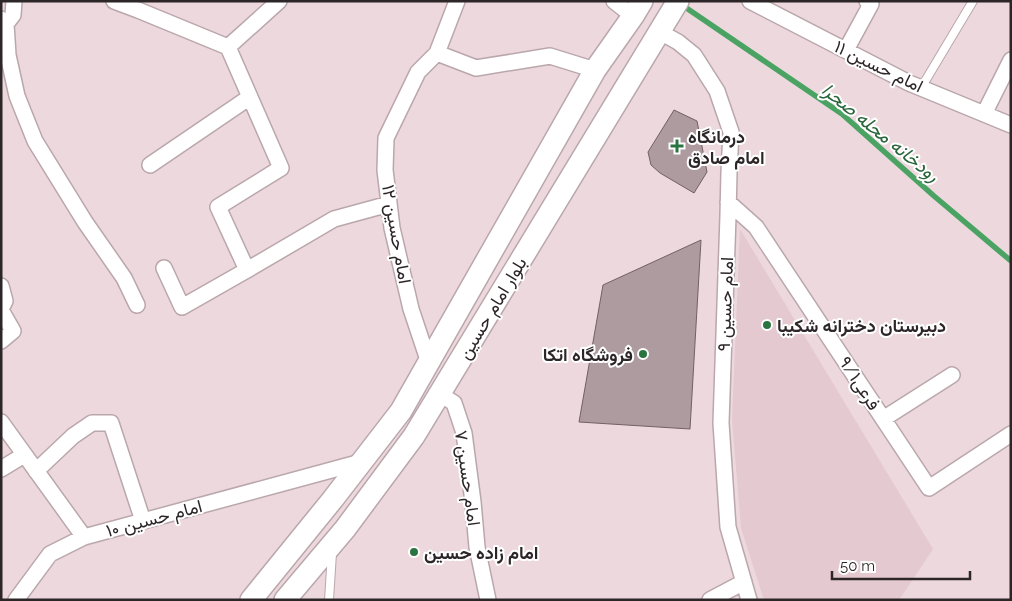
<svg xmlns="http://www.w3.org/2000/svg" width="1012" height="601" font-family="Raleway,Vazirmatn,sans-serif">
<rect width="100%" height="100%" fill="#ecd8dd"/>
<path fill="#e4c9d0" d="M 740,229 L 933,549 L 899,600 L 764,600 L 741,528 L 732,420 Z"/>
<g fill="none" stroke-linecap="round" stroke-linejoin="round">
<path stroke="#4aa362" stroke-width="5.5" d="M 682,5 L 842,114 L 934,196 L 1011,261"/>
</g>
<path fill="#ad9b9f" stroke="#716065" d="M 674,110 L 697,121 L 707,172 L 694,193 L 660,173 L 651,165 L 648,152 Z
M 701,240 L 690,429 L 579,422 L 603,285 Z"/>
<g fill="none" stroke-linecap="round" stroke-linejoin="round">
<g stroke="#baa7ac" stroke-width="10">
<path id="lane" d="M 921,88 L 973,1
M 329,600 L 332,553"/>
</g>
<g stroke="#baa7ac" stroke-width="18">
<path id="street" d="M 114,1 L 138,10 L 228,47 L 281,168 L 218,207 L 247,270 L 334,219 L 389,204
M 614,1 L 633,16
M 750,1 L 909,83 L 1011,125
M 1,19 L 6,24 L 13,15 L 14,1
M 6,24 L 8,55 L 17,96 L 35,141 L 85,222 L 124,278 L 137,305
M 660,32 L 678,42 L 694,55 L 717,91 L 731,132 L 729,172 L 728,216 L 721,423 L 728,527 L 749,600
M 228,47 L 279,1
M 846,50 L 871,4 L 867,1
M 437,53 L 476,68 L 550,56 L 595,70
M 984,114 L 1011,60
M 150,165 L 250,97
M 728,202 L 756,227 L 929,488 L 1011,434
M 164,268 L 182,307 L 247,270
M 1,286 L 5,301 L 1,309
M 1,310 L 13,331 L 1,341
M 429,363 L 411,309 L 392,228 L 385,170 L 386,138 L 418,72 L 437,53 L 457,1
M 440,394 L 454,403 L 464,433 L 473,502 L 477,547 L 488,600
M 883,419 L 952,375
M 1,422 L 84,537 L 361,462
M 1,469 L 24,455
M 36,471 L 73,436 L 92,423 L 111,423 L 143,521
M 16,600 L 50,554 L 84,537
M 710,600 L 744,582"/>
</g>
<g stroke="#baa7ac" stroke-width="24">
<path id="secondary" d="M 251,600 L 333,499 L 401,411 L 595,70 L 633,16 L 642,1
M 285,600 L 345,529 L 414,436 L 678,1"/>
</g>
<use href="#lane" stroke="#fff" stroke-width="8"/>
<use href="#street" stroke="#fff" stroke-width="15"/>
<use href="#secondary" stroke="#fff" stroke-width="21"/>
</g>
<g fill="#2b7340" stroke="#fff" stroke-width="2">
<path d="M674.5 138.5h5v5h5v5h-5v5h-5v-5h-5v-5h5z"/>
<circle cx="767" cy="325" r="5"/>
<circle cx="643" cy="354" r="5"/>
<circle cx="414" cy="552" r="5"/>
</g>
<g text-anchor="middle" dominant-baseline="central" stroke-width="4" stroke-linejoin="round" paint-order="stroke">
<g font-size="18" fill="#2d2628" stroke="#fff">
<text transform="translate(879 66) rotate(26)">امام حسین ۱۱</text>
<text transform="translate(397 234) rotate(80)">امام حسین ۱۲</text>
<text transform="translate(725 304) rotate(-88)">امام حسین ۹</text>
<text transform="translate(492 308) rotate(-59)">بلوار امام حسین</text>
<text transform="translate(860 383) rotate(57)">فرعی۹/۱</text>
<text transform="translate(468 478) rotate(82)">امام حسین ۷</text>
<text transform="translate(154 518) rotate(-15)">امام حسین ۱۰</text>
</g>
<g font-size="18" font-weight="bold" fill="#2d2628" stroke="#fff" text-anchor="start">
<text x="688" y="136">درمانگاه<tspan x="688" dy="21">امام صادق</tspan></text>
<text x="777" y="325">دبیرستان دخترانه شکیبا</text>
<text x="633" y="354" text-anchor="end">فروشگاه اتکا</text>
<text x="424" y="552">امام زاده حسین</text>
</g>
<g font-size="19" font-style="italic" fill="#286539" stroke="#fff">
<text transform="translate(881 132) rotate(39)">رودخانه محله صحرا</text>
</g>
</g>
<rect width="1012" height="601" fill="none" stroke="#2d2628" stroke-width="5"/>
<path d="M832 571v8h138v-8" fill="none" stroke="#2d2628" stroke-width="2.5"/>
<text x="840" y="571" font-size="15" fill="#2d2628" stroke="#ffffff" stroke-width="4" paint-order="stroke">50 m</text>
</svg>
